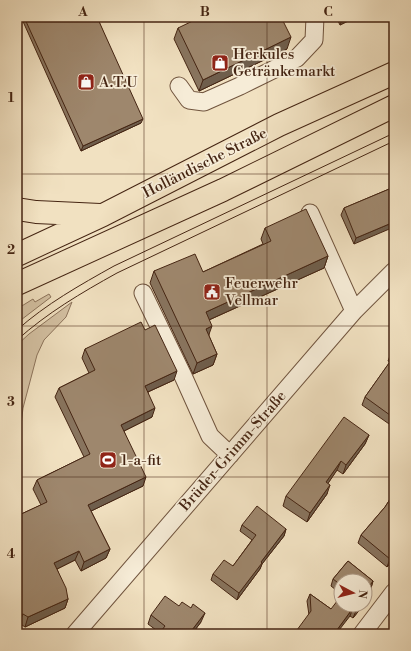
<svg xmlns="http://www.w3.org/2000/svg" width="411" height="651" font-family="'Libre Bodoni',serif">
<rect width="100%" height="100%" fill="#f1e1c1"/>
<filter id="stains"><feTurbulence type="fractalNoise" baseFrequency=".005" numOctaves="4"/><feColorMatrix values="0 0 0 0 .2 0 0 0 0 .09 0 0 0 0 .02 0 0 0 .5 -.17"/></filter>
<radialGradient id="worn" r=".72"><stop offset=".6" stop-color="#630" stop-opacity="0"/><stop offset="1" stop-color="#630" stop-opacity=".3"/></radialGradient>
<path fill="#d4c1a3" stroke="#8c735b" d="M 49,294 L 51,297 L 17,323 L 17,309 L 33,299 L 35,302 Z
M 72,302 L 66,317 L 44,340 L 37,355 L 23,408 L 17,460 L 17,345 L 29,334 Z"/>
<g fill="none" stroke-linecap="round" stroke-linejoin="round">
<g stroke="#70543e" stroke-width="19">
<path id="minor" d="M 179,86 L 189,100 L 204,102 L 240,86 L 297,58 L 314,40 L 315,17
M 310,213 L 354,311
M 143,293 L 184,378 L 210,436 L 230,455
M 75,634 L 354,311 L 394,271
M 362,634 L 394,592"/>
</g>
<g stroke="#452513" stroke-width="24">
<path id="highway" d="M 17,209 L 36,212 L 100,215
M 17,255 L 103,215 L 279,125 L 394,73
M 17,284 L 223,190 L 394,106"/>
</g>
<use href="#minor" stroke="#f6ecd7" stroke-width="17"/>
<use href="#highway" stroke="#f1e1c1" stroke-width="22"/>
<path stroke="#452513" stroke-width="1" d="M 17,330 C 46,304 80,285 114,266 L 394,133
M 17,340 C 47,313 81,293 117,273 L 394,141"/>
</g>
<path fill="#88745e" stroke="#452513" d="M 21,17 L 97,17 L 141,123 L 81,151 Z
M 336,17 L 356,17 L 340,25 Z
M 178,28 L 287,49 L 199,91 L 174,39 Z
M 394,187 L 354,244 L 341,215 L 344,208 Z
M 265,228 L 328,256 L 324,268 L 209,320 L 209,336 L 217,354 L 213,365 L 193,374 L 150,283 L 154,271 L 203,272 L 263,244 L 261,239 Z
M 145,330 L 174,380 L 148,392 L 152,417 L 124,431 L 143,486 L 91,511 L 110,549 L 106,558 L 81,571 L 75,560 L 57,569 L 68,599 L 65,608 L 25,627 L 19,623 L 17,623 L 17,516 L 41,505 L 33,489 L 37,480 L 84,457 L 55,397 L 59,388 L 89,373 L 82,358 L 85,349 Z
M 394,349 L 394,424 L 392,426 L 362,405 L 365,397 L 390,362 L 388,361 L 391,353 Z
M 369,435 L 365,444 L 343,474 L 337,470 L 328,483 L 327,494 L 307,522 L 283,506 L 286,496 Z
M 394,493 L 394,559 L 387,567 L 358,543 L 361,535 L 385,507 Z
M 242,525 L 286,529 L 284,536 L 262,564 L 260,569 L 237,600 L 211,580 L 213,574 L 233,566 L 252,540 L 240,531 Z
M 348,561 L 373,581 L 371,588 L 365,596 L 365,581 L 341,581 L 341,594 L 331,586 L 333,579 Z
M 310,594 L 331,609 L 361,608 L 353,618 L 350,616 L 309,615 L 307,601 Z
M 151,615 L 201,622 L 194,631 L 160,633 L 148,624 Z"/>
<path fill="#6f5e4c" stroke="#452513" d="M 343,17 L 356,17 L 340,25 Z
M 291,37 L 287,49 L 199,91 L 203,80 Z
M 143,119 L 141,123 L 81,151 L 83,146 Z
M 394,222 L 394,227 L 354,244 L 356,238 Z
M 328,256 L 324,268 L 202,323 L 206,312 Z
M 212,326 L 208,337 L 206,329 Z
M 217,354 L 213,365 L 193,374 L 197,363 Z
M 177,371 L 174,380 L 141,395 L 145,386 Z
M 155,408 L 152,417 L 118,434 L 121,425 Z
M 369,435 L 365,444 L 343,474 L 346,465 Z
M 341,461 L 337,470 L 323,491 L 326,482 Z
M 146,477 L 143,486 L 85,514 L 88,505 Z
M 330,485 L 327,494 L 307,522 L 310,513 Z
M 286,529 L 284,536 L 262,564 L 260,569 L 237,600 L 239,593 L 261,562 Z
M 110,549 L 106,558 L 81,571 L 84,562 Z
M 79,551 L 75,560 L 51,572 L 54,563 Z
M 394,554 L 394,559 L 387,567 L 390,559 Z
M 373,581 L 371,588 L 365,596 L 365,592 Z
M 68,599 L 65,608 L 25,627 L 28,617 Z
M 360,605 L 362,605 L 361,608 L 353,618 L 356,611 Z
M 353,608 L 350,616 L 336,634 L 334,634 Z
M 205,613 L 201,622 L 192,634 L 192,630 Z
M 23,614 L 19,623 L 17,623 L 17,615 Z"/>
<path fill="#9e876d" stroke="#452513" d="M 24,17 L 97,17 L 143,119 L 83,146 Z
M 201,17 L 281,17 L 291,37 L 203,80 L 178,28 Z
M 394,187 L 394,222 L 356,238 L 344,208 Z
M 306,209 L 328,256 L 206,312 L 212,326 L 206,329 L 217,354 L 197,363 L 154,271 L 195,254 L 203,272 L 271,241 L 265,228 Z
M 141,322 L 145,330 L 155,325 L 177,371 L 145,386 L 155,408 L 121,425 L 146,477 L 88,505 L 110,549 L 84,562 L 79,551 L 54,563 L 66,588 L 68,599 L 28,617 L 23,614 L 17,615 L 17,516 L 47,502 L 37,480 L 90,454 L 59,388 L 95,370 L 85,349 Z
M 394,349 L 394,356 L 391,353 Z
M 394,356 L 394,418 L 365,397 Z
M 344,417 L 369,435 L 346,465 L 341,461 L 326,482 L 330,485 L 310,513 L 286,496 Z
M 394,493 L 394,554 L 390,559 L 361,535 L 385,507 Z
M 257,506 L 286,529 L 261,562 L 262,563 L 239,593 L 213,574 L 224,560 L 233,566 L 256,535 L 242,525 Z
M 348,561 L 373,581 L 365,592 L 365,581 L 341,581 L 341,585 L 333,579 Z
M 310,594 L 331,609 L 341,596 L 341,605 L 360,605 L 356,611 L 353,608 L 334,634 L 294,634 L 311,611 Z
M 165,596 L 179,606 L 182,602 L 191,608 L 193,604 L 205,613 L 192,630 L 198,634 L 159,634 L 165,626 L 151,615 Z
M 123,630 L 128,634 L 120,634 Z"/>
<path fill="none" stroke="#452513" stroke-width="1" stroke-opacity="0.55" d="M 144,17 L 144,634M 267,17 L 267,634M 17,174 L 394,174M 17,326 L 394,326M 17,477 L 394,477"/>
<defs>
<g id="shop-square" transform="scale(0.9)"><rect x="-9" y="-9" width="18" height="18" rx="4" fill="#8f2418" stroke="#f6ecd7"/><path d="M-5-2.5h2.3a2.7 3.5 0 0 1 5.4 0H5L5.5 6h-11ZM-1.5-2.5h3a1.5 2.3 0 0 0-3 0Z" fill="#fff"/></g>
<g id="civic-square" transform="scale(0.9)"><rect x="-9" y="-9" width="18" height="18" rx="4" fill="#8f2418" stroke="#f6ecd7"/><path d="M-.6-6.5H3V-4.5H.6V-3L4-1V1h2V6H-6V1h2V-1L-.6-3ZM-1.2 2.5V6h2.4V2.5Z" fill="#fff"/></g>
<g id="stadium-square" transform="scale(0.9)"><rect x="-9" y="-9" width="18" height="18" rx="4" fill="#8f2418" stroke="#f6ecd7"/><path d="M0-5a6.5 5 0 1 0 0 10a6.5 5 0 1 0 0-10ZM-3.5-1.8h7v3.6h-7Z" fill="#fff"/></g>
</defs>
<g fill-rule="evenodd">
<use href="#shop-square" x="220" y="63"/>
<use href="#shop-square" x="86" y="82"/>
<use href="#civic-square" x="212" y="292"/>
<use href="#stadium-square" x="108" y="460"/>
</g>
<g text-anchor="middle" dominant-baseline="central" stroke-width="3.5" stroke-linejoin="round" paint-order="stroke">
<g font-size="15" fill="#452513" stroke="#f6ecd7" text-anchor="start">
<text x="233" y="54">Herkules<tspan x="233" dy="17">Getränkemarkt</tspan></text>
<text x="99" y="82">A.T.U</text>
<text x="225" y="283">Feuerwehr<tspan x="225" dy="17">Vellmar</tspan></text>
<text x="121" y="460">1-a-fit</text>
</g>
<g font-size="15" fill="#452513" stroke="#f6ecd7">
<text transform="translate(205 163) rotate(-27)">Holländische Straße</text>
<text transform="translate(233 451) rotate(-49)">Brüder-Grimm-Straße</text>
</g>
</g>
<rect width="411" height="651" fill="none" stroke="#f1e1c1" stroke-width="44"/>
<g transform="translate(353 593) rotate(97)"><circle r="19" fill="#f6ecd7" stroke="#af9c89"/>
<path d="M0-3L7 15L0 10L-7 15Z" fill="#8f2418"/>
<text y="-6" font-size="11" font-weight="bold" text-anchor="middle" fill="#452513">N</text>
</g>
<rect x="22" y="22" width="367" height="607" fill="none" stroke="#452513" stroke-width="1.5"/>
<g font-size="13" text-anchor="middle" font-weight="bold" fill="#452513">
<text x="83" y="16">A</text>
<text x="205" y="16">B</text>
<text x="328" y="16">C</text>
<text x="11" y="102">1</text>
<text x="11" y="254">2</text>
<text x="11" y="406">3</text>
<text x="11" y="558">4</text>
</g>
<rect width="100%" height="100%" filter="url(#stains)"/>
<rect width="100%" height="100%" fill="url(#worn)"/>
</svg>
